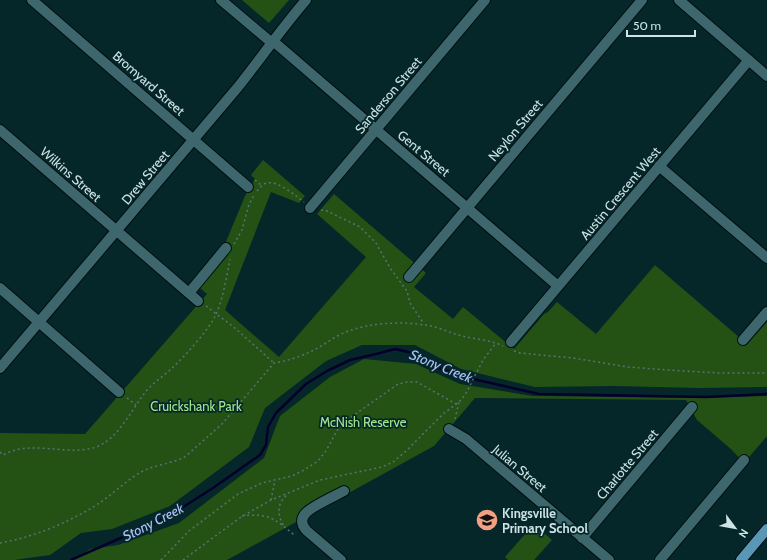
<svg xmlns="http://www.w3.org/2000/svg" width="767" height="560" font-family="Cabin,sans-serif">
<rect width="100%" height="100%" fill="#06272a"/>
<path fill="#245214" d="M 242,0 L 289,0 L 269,23 Z
M 263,160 L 305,196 L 299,203 L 271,192 L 225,310 L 279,357 L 366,257 L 317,214 L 334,194 L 426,273 L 414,287 L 453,319 L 463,307 L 514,349 L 544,314 L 548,312 L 557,302 L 596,334 L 655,265 L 747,344 L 767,322 L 767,387 L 700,388 L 614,386 L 535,387 L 461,369 L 415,345 L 362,345 L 326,361 L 265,408 L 249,447 L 170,506 L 112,529 L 81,533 L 50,555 L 14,560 L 0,560 L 0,433 L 85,434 L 207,294 L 194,283 L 225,244 L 245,196 L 255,179 L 251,175 Z
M 364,359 L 416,364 L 460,384 L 532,396 L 704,398 L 767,396 L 767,436 L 744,463 L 732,450 L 697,420 L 686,400 L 475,398 L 434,446 L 227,560 L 73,560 L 90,549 L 118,545 L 179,523 L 264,458 L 280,416 L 330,377 Z
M 534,524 L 552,540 L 534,560 L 508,560 L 505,557 Z"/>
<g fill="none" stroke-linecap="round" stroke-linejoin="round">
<path stroke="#04002b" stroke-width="2.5" d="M 71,560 L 166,518 L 213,488 L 260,455 L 266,445 L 268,427 L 276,413 L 306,384 L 327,371 L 350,360 L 376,354 L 395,349 L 417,354 L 439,368 L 460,376 L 539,394 L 706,397 L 767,394"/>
<g stroke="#000e11" stroke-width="12">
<path id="minor" d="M 32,0 L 248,187
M 221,0 L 272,43
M 679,0 L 767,76
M 273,41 L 558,286
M 0,130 L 198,301
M 659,166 L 767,258
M 310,208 L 485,0
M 409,277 L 642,0
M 0,288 L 119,392
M 189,293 L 226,248
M 743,340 L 767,312
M 511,342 L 749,60
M 0,368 L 238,87 C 261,58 282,28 306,0
M 449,429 L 466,439 L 609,560
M 582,538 L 692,407
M 341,560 L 307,531 C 302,526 300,520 305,514 C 310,507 335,496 344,491
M 660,560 L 744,460"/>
</g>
<g stroke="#000e11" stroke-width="12">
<path id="major" d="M 741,560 L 767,529"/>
</g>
<path stroke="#577376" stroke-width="1.5" stroke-dasharray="2 3" stroke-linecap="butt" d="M 255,180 L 262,186
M 257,191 C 260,188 262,184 267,183 C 277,180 296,196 304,202
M 321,210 L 327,211 L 360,227 L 376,243 L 390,268 L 407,291 L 410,303 L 424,324
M 234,244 L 242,230 L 249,204 L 255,194
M 206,306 L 236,329 L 274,363
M 514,351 L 520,353 L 573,358 L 628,367 L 668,370 L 719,373 L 767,373
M 127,398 L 136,405
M 455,419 L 459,402
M 0,452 L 3,455 C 9,452 14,450 20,449 C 44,445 69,454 93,448 C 119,441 132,407 148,389 C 155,381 164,376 171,369 C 184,357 204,335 213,320 C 223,302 226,279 230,259
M 271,500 L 275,480
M 242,516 C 268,513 274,518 293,534 L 296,532
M 283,525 C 277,513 277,503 288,494
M 0,543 C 35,537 72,521 101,502 C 115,492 128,479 143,471 C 157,464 173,464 186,456 L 222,424 L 274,363 C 288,361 302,356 314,350 C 326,344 336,335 349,331 C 370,323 401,321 424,325 C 437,326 449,333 462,336 C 475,339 490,340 503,346
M 161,560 L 189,531 L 238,494 L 262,483 L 292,476 L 304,470 L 318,461 L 326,451 L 340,425 L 398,384 L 407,382 L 417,382 L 456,404
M 183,560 L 241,517 L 271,500 L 320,480 L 363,471 L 382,467 L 393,462 L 405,452 L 443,414 L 459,402 L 465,395 L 483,360 L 496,343"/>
<use href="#minor" stroke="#3d676c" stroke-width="10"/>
<use href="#major" stroke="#5a96b5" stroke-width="10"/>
</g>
<defs>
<g id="school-disc" transform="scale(1.15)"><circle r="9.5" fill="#f39f84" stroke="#06272a"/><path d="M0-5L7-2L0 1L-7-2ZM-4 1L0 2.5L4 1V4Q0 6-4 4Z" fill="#111"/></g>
</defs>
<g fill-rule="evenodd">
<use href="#school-disc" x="487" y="520"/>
</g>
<g text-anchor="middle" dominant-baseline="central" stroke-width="3.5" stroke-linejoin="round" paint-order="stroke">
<g font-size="13" fill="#cde3e5" stroke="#06272a">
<text transform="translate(149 83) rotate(41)">Bromyard Street</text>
<text transform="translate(388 95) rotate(-50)">Sanderson Street</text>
<text transform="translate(515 130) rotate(-50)">Neylon Street</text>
<text transform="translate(424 153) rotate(40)">Gent Street</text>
<text transform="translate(71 174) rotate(41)">Wilkins Street</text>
<text transform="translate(145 177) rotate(-50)">Drew Street</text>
<text transform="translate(620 193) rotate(-50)">Austin Crescent West</text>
<text transform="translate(627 464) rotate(-50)">Charlotte Street</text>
<text transform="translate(520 468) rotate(40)">Julian Street</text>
</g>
<g font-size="13" fill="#a0e68b" stroke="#06272a">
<text x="196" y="406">Cruickshank Park</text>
<text x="363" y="422">McNish Reserve</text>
</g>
<g font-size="13" font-weight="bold" fill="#cde3e5" stroke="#06272a" text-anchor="start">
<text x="502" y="513">Kingsville<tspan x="502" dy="15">Primary School</tspan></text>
</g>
<g font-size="14" font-style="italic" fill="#b2c2fd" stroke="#06272a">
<text transform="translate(441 366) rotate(22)">Stony Creek</text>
<text transform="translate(153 522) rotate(-27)">Stony Creek</text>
</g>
</g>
<g transform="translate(735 528) rotate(122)" stroke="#06272a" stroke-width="3" paint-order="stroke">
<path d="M0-3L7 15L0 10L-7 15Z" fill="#cde3e5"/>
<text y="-6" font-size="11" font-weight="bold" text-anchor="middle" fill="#cde3e5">N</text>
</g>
<path d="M627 30v6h68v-6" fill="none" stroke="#cde3e5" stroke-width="2"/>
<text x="633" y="30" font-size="12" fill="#cde3e5" stroke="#06272a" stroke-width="3" paint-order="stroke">50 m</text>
</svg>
